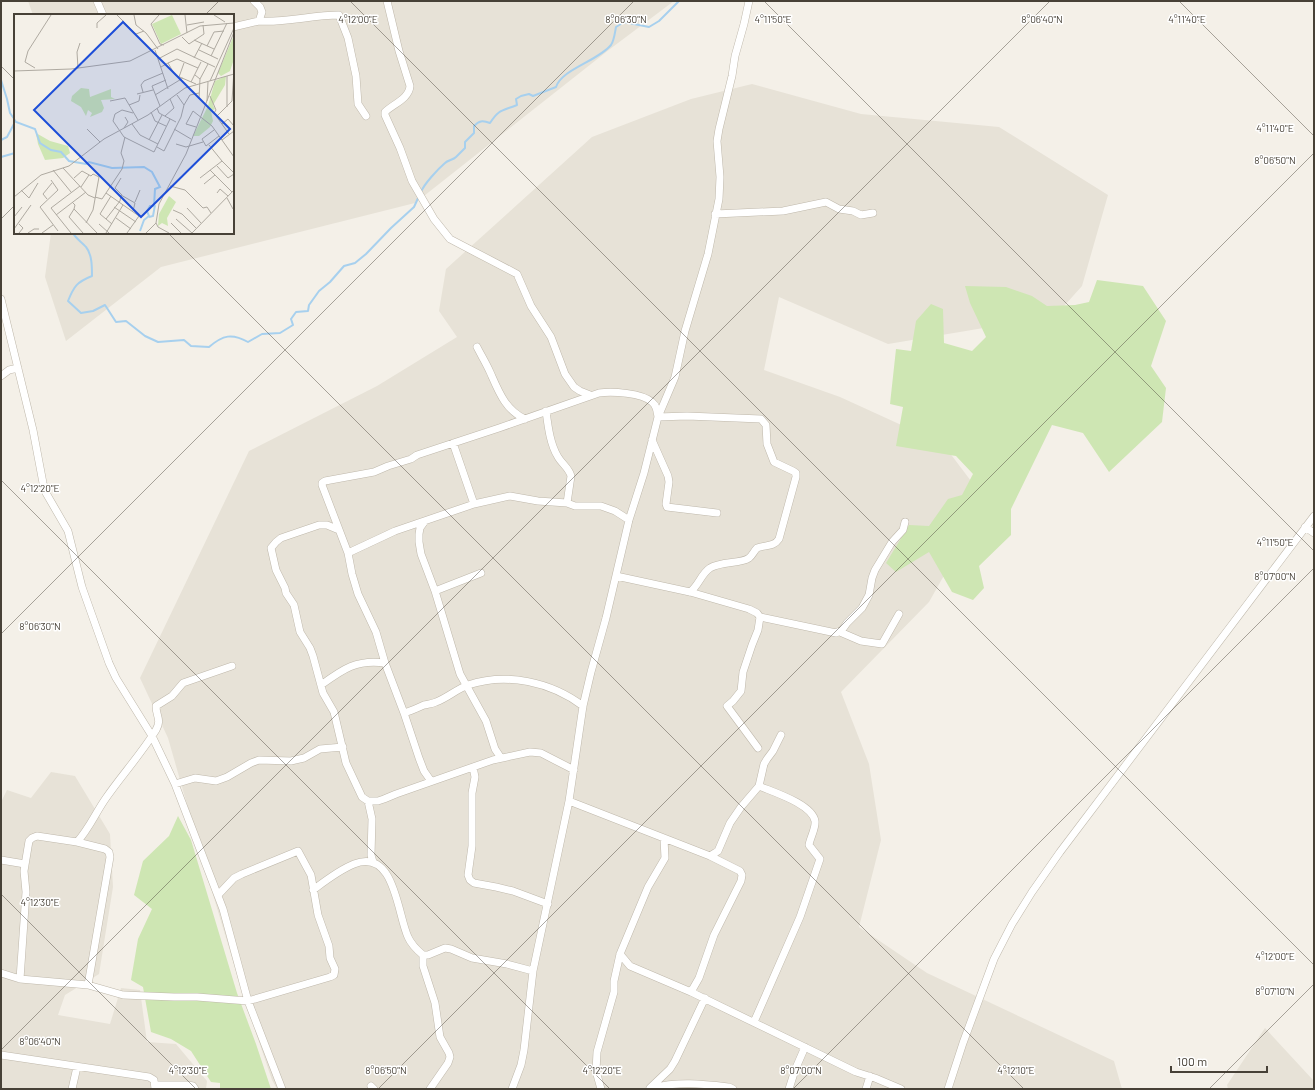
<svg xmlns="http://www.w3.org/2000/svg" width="1315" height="1090" font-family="Barlow,sans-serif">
<rect width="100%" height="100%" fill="#f4f0e8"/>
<path fill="#e7e2d7" d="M 28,1 L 674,1 L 610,49 L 415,203 L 161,267 L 66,341 L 45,277 L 51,233 L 233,233 L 233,15 L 33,15 Z
M 752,84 L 861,114 L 999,127 L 1108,195 L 1082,286 L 1055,316 L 888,344 L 779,297 L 764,370 L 840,397 L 943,444 L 971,481 L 951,563 L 929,602 L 841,692 L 869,764 L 881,840 L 859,927 L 927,973 L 1114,1061 L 1122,1089 L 277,1089 L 272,1080 L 244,998 L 211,888 L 168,738 L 140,678 L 249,451 L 377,386 L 457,337 L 439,311 L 446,269 L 592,137 L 691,99 Z
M 51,772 L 75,776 L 110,834 L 113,887 L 99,974 L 65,995 L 58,1015 L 110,1024 L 121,988 L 140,990 L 147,1042 L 176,1044 L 207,1081 L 206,1089 L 1,1089 L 1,802 L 7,790 L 31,798 Z
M 1265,1028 L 1313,1080 L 1314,1079 L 1314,1089 L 1228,1089 L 1227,1085 Z"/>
<path fill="#cee6b3" d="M 1097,280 L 1143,286 L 1166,321 L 1151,366 L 1166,388 L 1162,422 L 1109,472 L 1083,433 L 1052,425 L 1011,509 L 1011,535 L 979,566 L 984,588 L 973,600 L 952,592 L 929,552 L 896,572 L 886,563 L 909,525 L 929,526 L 948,499 L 962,495 L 973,474 L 956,456 L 896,446 L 903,407 L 890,404 L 896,349 L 911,351 L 916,321 L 931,304 L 943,309 L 944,343 L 972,351 L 986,337 L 970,303 L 965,286 L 1006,287 L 1032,296 L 1047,306 L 1075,305 L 1089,302 Z
M 178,816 L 191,840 L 237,993 L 256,1044 L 271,1089 L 220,1089 L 220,1083 L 211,1082 L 191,1051 L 171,1039 L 151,1032 L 143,987 L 131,980 L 138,939 L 152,909 L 134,895 L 143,861 L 169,836 Z"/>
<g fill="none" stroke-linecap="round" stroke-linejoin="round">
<path stroke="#a7d0ee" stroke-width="2" d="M 1,80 L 7,99 L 10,113 L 15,120
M 1,140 L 7,137 L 15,122
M 1,157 L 15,153
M 421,192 C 424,184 438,169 445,163 C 448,160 453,160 456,157 C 459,154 462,151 465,148 L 465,142 L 474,133 L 474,126 C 479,121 482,120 490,123 C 499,109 502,111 517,105 L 516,99 L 521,96 L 529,94 L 533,96 L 556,87 C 562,69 598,61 611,45 C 614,41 615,32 616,27 L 624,22 L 649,27 L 659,21 L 679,1
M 73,233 C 76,239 82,242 86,247 C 92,254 92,267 92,276 C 77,282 74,286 68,301 L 81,313 L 93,311 L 105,305 L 116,322 L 126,321 L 145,336 L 158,342 L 184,340 L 191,346 L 209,347 C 223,335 232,333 248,342 L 262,334 L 280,333 L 293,325 L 291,319 L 296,312 L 308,311 L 309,305 L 319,291 L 330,282 L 344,266 L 355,263 L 366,254 L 391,228 L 414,207 L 419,196"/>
<g stroke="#bfb8ab" stroke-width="8">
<path id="minor" d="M 97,1 L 103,15
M 387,1 L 399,51 L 410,86 C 409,99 393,104 385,112 L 385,115 L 400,148 L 412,181 L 434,219 L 450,239 L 517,274 L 531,306 L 551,337 L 565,374 L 574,387 L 580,391 L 590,395
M 259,21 C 285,23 312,15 339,15 L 348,38 L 356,76 L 358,104 L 366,116
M 233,27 L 259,21 L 262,12 L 260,7 L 254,1
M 715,214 L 783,211 L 826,202 L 839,209 L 853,211 L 861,215 L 873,213
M 1,299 L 33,430 L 43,483 L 46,493 L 68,531 L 82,587 L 109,663 L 116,678 L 152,736 L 175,784 L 223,909 L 248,1001 L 282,1089
M 477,347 C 481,355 486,363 490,372 C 498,390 505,410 525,419
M 1,376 L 9,370 L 18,368
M 546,411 C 548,426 550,444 558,457 C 562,464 569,468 571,476 L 567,503
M 652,440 L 668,476 L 669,482 L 666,504 L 667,507 L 717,513
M 453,443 L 474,504
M 425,521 L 420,528 L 419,534 L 419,542 L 421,554 L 435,591 L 460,674 L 486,721 L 495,749 L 501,758
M 1305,527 L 1314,533
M 339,530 L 327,525 L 319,525 L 281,538 L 276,542 L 271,548 L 276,570 L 285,588 L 286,593 L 294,605 L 300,632 L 310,648 L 313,656 L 323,693 L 334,712 L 346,763 L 362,797 L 368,801 L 378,801 L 384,799 L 396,794 L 493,760 L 530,752 L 541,753 L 574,770
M 348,553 L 395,531 L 474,504 L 510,496 L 538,501 L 567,503 L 575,506 L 601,506 L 615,511 L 629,520
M 616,576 L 690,592 L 749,609 L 757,613 L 760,617 L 836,633 L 842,630 L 847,623 L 862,608 L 869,595 L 872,578 L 875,570 L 892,542 L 903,530 L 905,522
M 435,591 L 481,573
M 840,632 L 861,641 L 882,644 L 899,614
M 321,685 C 343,669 357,659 385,663
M 404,713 C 411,711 417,708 424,705 C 428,704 432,704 436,702 C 447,698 457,689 468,685 C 507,672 551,682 583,706
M 758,748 L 727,706 L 733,701 L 741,691 L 743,672 L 752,645 L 758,630 L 760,617
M 473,767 L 475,777 L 472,793 L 472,846 L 468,875 L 470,880 L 474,883 L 496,887 L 513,891 L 548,904
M 431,781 L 424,771 L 419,758 L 404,713 L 385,663 L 376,632 L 358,594 L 352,574 L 348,553 L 322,485 L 322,483 L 325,481 L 374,472 L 388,466 L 411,459 L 417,455 L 499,428 L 599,393 C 612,391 642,393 652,402 C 657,406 657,411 658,417 L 687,416 L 761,419 L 766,425 L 767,444 L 774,462 L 793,471 L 796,473 L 796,477 L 779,539 C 774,547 765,545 757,548 C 754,551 752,556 749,558 C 741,564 722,561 710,568 C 701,574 699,585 690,592
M 175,784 L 195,778 L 216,781 L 227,777 L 251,763 L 259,760 L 291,761 L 304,758 L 320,749 L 343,747
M 368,801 L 372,819 L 371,855 L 373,862
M 569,801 L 710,856 L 740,871 L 742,875 L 741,881 L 714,935 L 699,978 L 691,992
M 77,842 C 89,829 96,812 106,798 C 122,775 141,754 156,730 C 162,719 156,717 156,706 L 172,696 L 183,683 L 232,666
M 710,856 L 718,851 L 730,823 L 741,807 L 759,786 L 764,764 L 767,759 L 773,751 L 781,735
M 1,860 L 25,864
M 313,890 C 325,881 339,870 354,864 C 395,848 397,913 408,937 C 411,944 417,950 423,955 L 428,955 L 445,948 L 451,949 L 472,958 L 507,964 L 533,971
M 620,954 L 630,966 L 691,992 L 856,1072 L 875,1078 L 901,1089
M 423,955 L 423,966 L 435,1003 L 440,1037 L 449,1053 L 450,1057 L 448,1063 L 430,1089
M 1,973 L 20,979 L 88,985 L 123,995 L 174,997 L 197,997 L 248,1001 L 330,977 L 334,975 L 335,969 L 330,958 L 329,946 L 318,915 L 311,875 L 298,851 L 242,874 L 234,878 L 218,895
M 20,979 L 26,892 L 24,871 L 29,841 L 32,838 L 37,836 L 77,842 L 105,849 L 109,852 L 110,857 L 88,985
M 754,1022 L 800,917 L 820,859 L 809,845 C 810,838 816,828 815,821 C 812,804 773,792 759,786
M 1,1055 L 149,1077 L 154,1080 L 155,1089
M 156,1085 L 188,1085 L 193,1086 L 195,1089
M 371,1086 L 374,1089
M 650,1088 L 670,1069 L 675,1061 L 705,998
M 652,1088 C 678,1081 703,1084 729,1087 L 733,1089
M 72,1089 L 77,1067
M 512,1089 L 521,1065 L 524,1050 L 533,971 L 569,801 L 583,706 L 591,672 L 606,618 L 629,520 L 644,473 L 658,417 L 675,377 L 685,331 L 708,254 L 719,199 L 720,177 L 717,141 L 719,129 L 732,76 L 735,56 L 744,24 L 749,1
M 601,1089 L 596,1071 L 597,1052 L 614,992 L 614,981 L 620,954 L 648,887 L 665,858 L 664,839
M 789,1089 L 795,1070 L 805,1047
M 866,1089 L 870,1076
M 948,1089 L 963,1043 L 994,959 L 1012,924 L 1032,892 L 1060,852 L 1314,516"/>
</g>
<use href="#minor" stroke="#fff" stroke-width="7"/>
</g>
<path fill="none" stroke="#474137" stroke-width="1" stroke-opacity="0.45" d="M 350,1 L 1314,965M 764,1 L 1314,551M 1179,1 L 1314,136M 205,15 L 219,1M 1,66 L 15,80M 1,219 L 15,205M 168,233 L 1024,1089M 1,480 L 610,1089M 1,634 L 634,1M 1,894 L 196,1089M 1,1050 L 1050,1M 378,1089 L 1314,153M 793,1089 L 1314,568M 1209,1089 L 1314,984"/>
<g transform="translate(14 14)">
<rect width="220" height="220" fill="#f4f0e8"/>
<path d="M 158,1 L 167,20 L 147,30 L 138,10 ZM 220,21 L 220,45 L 216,57 L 207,62 L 204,59 ZM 212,62 L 211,71 L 199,91 L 201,95 L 197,97 L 199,107 L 196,113 L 185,122 L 179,122 L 194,92 L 201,67 ZM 67,74 L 75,75 L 76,83 L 97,75 L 97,83 L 101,85 L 87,86 L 90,94 L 88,98 L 76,103 L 78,99 L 74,96 L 72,102 L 67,93 L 57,87 L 58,82 ZM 22,119 L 36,127 L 54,132 L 56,139 L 49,144 L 31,146 L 24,130 ZM 155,182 L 162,188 L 153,204 L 154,212 L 148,209 L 144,212 L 145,200 Z" fill="#cee6b3"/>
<path fill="none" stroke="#a7d0ee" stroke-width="2" d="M 0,105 L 2,108 L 21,115 L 26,129 L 37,136 L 47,138 L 55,147 L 72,150 L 75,148 L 98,154 L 130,153 L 138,158 L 146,173 L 141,175 L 140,192 L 136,192 L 133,197 L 135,202 L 130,206 L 126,217M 135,203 L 139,202 L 141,191"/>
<path fill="none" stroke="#afaaa1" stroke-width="1" d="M 103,1 L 122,20 L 130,17M 120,1 L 122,11 L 132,19 L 144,35M 145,1 L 137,10 L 146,30 L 150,31M 171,1 L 173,19M 200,1 L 211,8M 173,11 L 190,8M 83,14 L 83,9 L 92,1M 168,23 L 175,30 L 190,20 L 189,11M 180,26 L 200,35M 193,32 L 200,18 L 210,17M 141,36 L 154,75M 185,36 L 204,45M 197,42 L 213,9M 180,44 L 188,29M 144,45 L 163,35 L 201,53M 154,49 L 163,45 L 184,54M 147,53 L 154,49 L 161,61 L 182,70M 21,54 L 11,48 L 14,37 L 37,1M 64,54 L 63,38 L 66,29M 0,57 L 57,55 L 116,47 L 186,12 L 220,9M 181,61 L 186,65 L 185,85M 165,63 L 170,49M 186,65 L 194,50M 196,67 L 220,14M 177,68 L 187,48M 129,78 L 127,71 L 130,67 L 149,59M 123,80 L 139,76M 141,81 L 169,64M 196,82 L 202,96 L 200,99 L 215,120M 96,87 L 111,84 L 124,106M 193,87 L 194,68M 115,91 L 125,87 L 126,81M 170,91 L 176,81 L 185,79M 146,92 L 138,72 L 152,66M 213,93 L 213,62M 143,94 L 145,99 L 162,108M 137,98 L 141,107 L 152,112M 119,99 L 108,96 L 101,100 L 99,107 L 110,123 L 140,138 L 156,105M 151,102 L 160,94 L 156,85M 203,102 L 218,87 L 220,56M 118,110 L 126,121 L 144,130M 208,110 L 214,105 L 220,112M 182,113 L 172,110 L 179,97 L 198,112 L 220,143M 110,114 L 114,108 L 111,103M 73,115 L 86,128M 160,115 L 177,125M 200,116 L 188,125 L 192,132 L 205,122M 111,123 L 107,139 L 110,147 L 108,155 L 92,179 L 125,202 L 113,219M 135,126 L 148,101M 208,126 L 220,117M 162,130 L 172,133 L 189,128M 195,131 L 208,147M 143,133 L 150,137 L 167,103 L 170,91 L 163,81M 203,152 L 214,164 L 220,160M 49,154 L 74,181 L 81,184M 39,156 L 57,178M 196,156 L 218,178M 60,164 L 68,157 L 77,162 L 79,160 L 85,163 L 79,196 L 72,209M 107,164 L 101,174 L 108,181M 186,164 L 208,147 L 220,159M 37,166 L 44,176 L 26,193 L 44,217M 190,170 L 201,161M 156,172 L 171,176 L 189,194 L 193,193 L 197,199M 67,173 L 75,161M 7,176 L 15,184 L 24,169M 203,179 L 206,175 L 214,182M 97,182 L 86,200 L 98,210M 0,183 L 27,161 L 55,152 L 90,125 L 134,101 L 171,74 L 220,60M 81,183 L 88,185 L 92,179M 213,184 L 219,195M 33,185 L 29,180 L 38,169M 58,188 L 61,191 L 60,195 L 83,219M 121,188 L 126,176M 100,193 L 122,208M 173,194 L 187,209M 60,195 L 55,203 L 69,219M 159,196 L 168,200 L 182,214M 42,201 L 72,178M 0,203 L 8,193M 102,204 L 117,215M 92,205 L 106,187 L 107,181 L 121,189 L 119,197M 162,205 L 178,219M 142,209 L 144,213 L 155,219M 157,209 L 167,219M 5,210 L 9,214 L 5,219M 85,210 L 95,219M 0,215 L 17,191M 14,219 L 20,215 L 25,215M 28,219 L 39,211M 57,219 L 37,194 L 66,172M 92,219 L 109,191M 132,219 L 142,209 L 145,190 L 172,140 L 220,18M 178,219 L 220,176"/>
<path fill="#1d4ed8" fill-opacity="0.15" stroke="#1d4ed8" stroke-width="2" d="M 109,8 L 216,115 L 127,203 L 20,96 Z"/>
<rect width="220" height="220" fill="none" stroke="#474137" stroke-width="2"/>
</g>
<g font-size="10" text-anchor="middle" fill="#474137" stroke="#fff" stroke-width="3" stroke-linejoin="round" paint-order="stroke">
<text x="358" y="23">4°12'00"E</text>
<text x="626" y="23">8°06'30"N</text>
<text x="773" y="23">4°11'50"E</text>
<text x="1042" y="23">8°06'40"N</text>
<text x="1187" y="23">4°11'40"E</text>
<text x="1275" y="132">4°11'40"E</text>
<text x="1275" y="164">8°06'50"N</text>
<text x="40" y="492">4°12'20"E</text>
<text x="1275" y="546">4°11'50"E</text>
<text x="1275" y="580">8°07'00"N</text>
<text x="40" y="630">8°06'30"N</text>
<text x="40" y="906">4°12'30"E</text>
<text x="1275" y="960">4°12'00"E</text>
<text x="1275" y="995">8°07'10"N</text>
<text x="40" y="1045">8°06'40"N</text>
<text x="188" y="1074">4°12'30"E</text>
<text x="386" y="1074">8°06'50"N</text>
<text x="602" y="1074">4°12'20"E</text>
<text x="801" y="1074">8°07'00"N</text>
<text x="1016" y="1074">4°12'10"E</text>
</g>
<rect width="1315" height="1090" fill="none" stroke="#474137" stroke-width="4"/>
<path d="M1171 1066v6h96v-6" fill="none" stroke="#474137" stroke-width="2"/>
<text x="1177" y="1066" font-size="12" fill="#474137" stroke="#ffffff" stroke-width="3" paint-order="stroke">100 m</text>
</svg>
